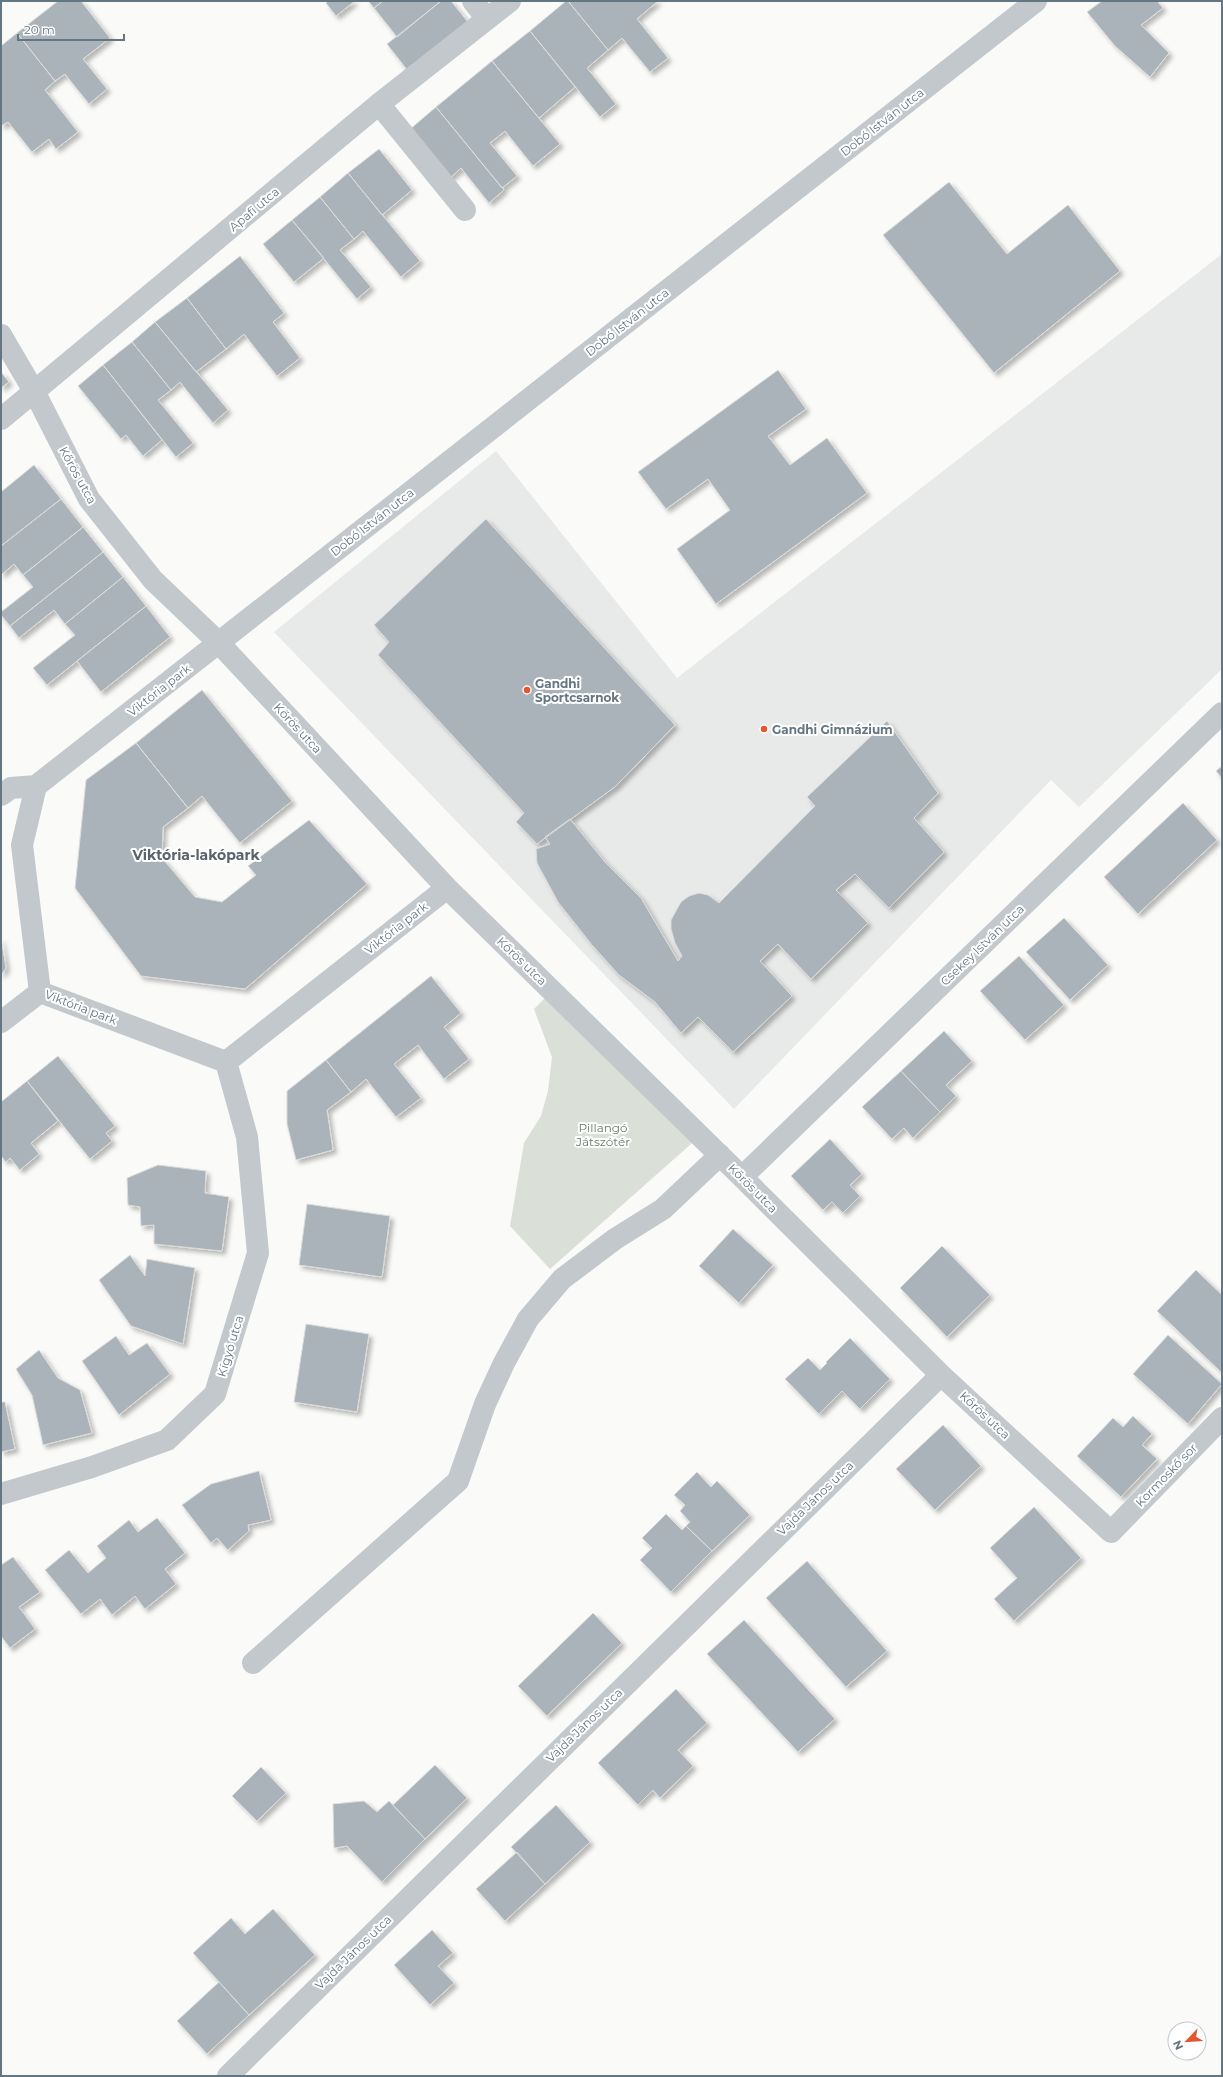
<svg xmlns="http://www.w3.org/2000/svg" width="1223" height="2077" font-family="Montserrat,sans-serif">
<defs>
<filter id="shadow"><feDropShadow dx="3.5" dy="3.5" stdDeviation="2" flood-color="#0004"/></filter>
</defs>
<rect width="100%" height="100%" fill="#fafaf8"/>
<path fill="#e8e9e9" d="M 1222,254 L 1222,669 L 1079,807 L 1051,780 L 734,1109 L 274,632 L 496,451 L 677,678 Z"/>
<path fill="#dadfd7" d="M 552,991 L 700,1136 L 550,1269 L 510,1226 L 524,1143 L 541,1116 L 548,1091 L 552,1057 L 534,1009 Z"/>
<path fill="#aab3b9" stroke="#dcdcda" filter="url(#shadow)" d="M 58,1 L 81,1 L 110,38 L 83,59 L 107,89 L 89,104 L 65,74 L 55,81 L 17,33 Z
M 328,1 L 355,1 L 336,16 L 326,3 Z
M 368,1 L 383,1 L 374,8 Z
M 383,1 L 441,1 L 397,37 L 374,8 Z
M 441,1 L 451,1 L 468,22 L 408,71 L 387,44 Z
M 566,1 L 568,1 L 608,50 L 587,68 L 616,104 L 600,117 L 530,31 Z
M 568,1 L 658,1 L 637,19 L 668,58 L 650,72 L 622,38 L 608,50 Z
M 1102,1 L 1157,1 L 1163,8 L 1141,25 L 1169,53 L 1150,77 L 1115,46 L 1087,12 Z
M 530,31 L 575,87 L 539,118 L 492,61 Z
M 17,33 L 55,81 L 45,90 L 78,132 L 56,149 L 49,139 L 32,152 L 8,122 L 1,126 L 1,46 Z
M 492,61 L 560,144 L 533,166 L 505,131 L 490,143 L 517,176 L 502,188 L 436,107 Z
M 436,107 L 504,190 L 489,203 L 461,168 L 448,180 L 408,131 Z
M 379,149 L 412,190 L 382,215 L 348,173 Z
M 348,173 L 420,261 L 401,277 L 363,231 L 354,239 L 320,197 Z
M 949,182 L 1007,254 L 1068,205 L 1120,271 L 994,373 L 883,235 Z
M 320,197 L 354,239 L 340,250 L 371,287 L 357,299 L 292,220 Z
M 292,220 L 324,258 L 294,282 L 263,244 Z
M 240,256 L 284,313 L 273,322 L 300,358 L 277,376 L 244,334 L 226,349 L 187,298 Z
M 187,298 L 226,349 L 196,372 L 155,322 Z
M 155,322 L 228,410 L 213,423 L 180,382 L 171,390 L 132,342 Z
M 132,342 L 171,390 L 158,400 L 193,443 L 176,457 L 103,365 Z
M 103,365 L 162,440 L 143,456 L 126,435 L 121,439 L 78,386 Z
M 778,370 L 806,409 L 768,436 L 790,465 L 827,438 L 867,493 L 716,604 L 677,549 L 730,510 L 708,479 L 666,509 L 638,472 Z
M 1,372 L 9,382 L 1,388 Z
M 34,465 L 61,499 L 1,546 L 1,492 Z
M 61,499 L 83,527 L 23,575 L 14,564 L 1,575 L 1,546 Z
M 486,519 L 675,725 L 616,786 L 537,844 L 516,822 L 524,813 L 378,655 L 389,642 L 374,625 Z
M 83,527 L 103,552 L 10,626 L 1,615 L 1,612 L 33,587 L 23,575 Z
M 103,552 L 123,577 L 65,624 L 54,610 L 19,638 L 10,626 Z
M 123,577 L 146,606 L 47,685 L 33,668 L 75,635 L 65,624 Z
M 146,606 L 170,637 L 101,692 L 77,661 Z
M 202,690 L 292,801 L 240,843 L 202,796 L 188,808 L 136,743 Z
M 887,721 L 938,793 L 914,818 L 944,852 L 889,908 L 855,874 L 836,890 L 868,923 L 811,979 L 778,944 L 760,961 L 792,996 L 733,1052 L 698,1017 L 681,1033 L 655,1002 L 619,975 L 592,945 L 558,902 L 537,863 L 536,849 L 550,844 L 545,837 L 570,819 L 605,862 L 641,898 L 678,961 L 682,956 L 675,943 L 671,929 L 671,920 L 681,902 L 689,896 L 699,893 L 708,895 L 719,903 L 815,806 L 807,797 Z
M 136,743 L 188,808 L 163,827 L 162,858 L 195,897 L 222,902 L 256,875 L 248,866 L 309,820 L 367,884 L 245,989 L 141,976 L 75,888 L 86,780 Z
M 1222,766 L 1222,778 L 1216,771 Z
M 1183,803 L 1217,840 L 1138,914 L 1104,877 Z
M 1064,918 L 1108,965 L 1070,1000 L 1026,952 Z
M 1,938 L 6,968 L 1,975 Z
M 1019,956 L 1064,1005 L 1025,1040 L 980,991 Z
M 431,976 L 461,1013 L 444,1027 L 469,1059 L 444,1079 L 418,1045 L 394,1064 L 421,1098 L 396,1117 L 366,1079 L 351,1092 L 326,1060 Z
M 944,1031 L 972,1061 L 946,1085 L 956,1096 L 940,1112 L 901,1071 Z
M 58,1056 L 115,1126 L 106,1133 L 112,1141 L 90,1159 L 27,1081 Z
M 326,1060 L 351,1092 L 327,1110 L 333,1150 L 296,1160 L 287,1124 L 287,1091 Z
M 901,1071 L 940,1112 L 913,1138 L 904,1128 L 892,1139 L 862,1107 Z
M 27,1081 L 58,1121 L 31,1143 L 39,1154 L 20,1170 L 10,1158 L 6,1162 L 1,1156 L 1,1102 Z
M 830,1139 L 862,1174 L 850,1185 L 860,1196 L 843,1213 L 832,1202 L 823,1210 L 791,1176 Z
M 158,1165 L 206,1171 L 205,1193 L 229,1197 L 222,1251 L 154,1244 L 154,1225 L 141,1226 L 140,1207 L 128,1205 L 127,1178 Z
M 307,1204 L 390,1216 L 382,1277 L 299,1265 Z
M 733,1229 L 773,1265 L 739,1303 L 699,1266 Z
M 942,1246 L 990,1295 L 947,1337 L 900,1288 Z
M 130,1255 L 145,1276 L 147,1259 L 195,1268 L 183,1344 L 131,1326 L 99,1280 Z
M 1196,1270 L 1222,1295 L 1222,1373 L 1157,1311 Z
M 306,1324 L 369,1334 L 357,1412 L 294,1402 Z
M 1168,1335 L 1222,1384 L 1188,1424 L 1133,1374 Z
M 116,1336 L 129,1355 L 147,1343 L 170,1374 L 119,1415 L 82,1361 Z
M 850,1338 L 890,1379 L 860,1409 L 842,1391 L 819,1414 L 785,1379 L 808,1358 L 820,1370 L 827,1363 L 826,1362 Z
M 39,1350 L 58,1378 L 80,1390 L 92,1433 L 43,1445 L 32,1395 L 16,1369 Z
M 1,1402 L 5,1402 L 15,1449 L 1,1452 Z
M 1133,1416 L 1152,1434 L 1142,1445 L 1157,1459 L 1121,1497 L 1077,1456 L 1113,1418 L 1123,1427 Z
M 943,1425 L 981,1466 L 935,1510 L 896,1469 Z
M 259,1471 L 271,1520 L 248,1525 L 249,1531 L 228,1550 L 217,1538 L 211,1543 L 182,1505 L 211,1484 Z
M 697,1472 L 711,1487 L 717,1481 L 750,1515 L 712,1551 L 686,1526 L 690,1522 L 680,1511 L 685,1505 L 674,1495 Z
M 1034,1507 L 1081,1558 L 1014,1621 L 994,1599 L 1017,1578 L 990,1548 Z
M 666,1514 L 682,1530 L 686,1526 L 712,1551 L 671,1592 L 640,1560 L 652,1548 L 642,1538 Z
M 157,1518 L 185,1553 L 165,1569 L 176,1584 L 145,1609 L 135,1596 L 112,1615 L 100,1599 L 81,1614 L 45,1570 L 69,1550 L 88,1573 L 106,1558 L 97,1546 L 129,1520 L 138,1532 Z
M 13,1557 L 40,1592 L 19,1607 L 35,1629 L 10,1648 L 1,1636 L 1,1565 Z
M 807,1561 L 887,1651 L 846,1687 L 766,1598 Z
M 593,1613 L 622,1643 L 547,1716 L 518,1686 Z
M 744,1620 L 835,1719 L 798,1752 L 707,1654 Z
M 676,1689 L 707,1723 L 678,1750 L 693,1766 L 660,1798 L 653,1790 L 638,1805 L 598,1763 Z
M 435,1765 L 467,1798 L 425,1839 L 393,1805 Z
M 261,1767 L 286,1793 L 257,1821 L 232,1796 Z
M 364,1801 L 377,1812 L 389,1801 L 425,1839 L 382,1882 L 347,1846 L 334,1848 L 333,1804 Z
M 556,1805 L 590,1842 L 545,1884 L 511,1847 Z
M 517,1852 L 545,1884 L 505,1921 L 476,1889 Z
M 273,1909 L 315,1955 L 249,2015 L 193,1953 L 231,1918 L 245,1934 Z
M 432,1930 L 453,1953 L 438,1966 L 454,1983 L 430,2005 L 394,1965 Z
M 219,1982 L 249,2015 L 207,2054 L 177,2021 Z"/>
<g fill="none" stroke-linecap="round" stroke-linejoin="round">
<path stroke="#c3c8cc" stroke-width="22" d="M 473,1 L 487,19
M 379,104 L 465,210
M 1,335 L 35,393 L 89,499 L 153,580 L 219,643 L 447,888 L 742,1177 L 941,1375 L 1111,1532 L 1222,1418
M 1,419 L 379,104 L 510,1
M 1,795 L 11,788 L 36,786
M 447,888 L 226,1062 L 40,992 L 22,845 L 36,786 L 1036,1
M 1,1022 L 40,992
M 742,1177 L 1222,713
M 1,1494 L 92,1467 L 167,1440 L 215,1394 L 258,1253 L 247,1137 L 226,1062
M 253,1663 L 458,1481 L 485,1404 L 504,1363 L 528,1319 L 562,1279 L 615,1239 L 663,1209 L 720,1155
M 228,2076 L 941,1375"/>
</g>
<g fill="#e4572e" stroke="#fff" stroke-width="1.5">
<circle cx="527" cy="690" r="4"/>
<circle cx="764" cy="729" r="4"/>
</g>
<g text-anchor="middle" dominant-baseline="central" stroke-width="4" stroke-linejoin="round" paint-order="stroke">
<g font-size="12" fill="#657683" stroke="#fff">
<text transform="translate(882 122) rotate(-38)">Dobó István utca</text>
<text transform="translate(254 209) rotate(-40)">Apafi utca</text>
<text transform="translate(627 322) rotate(-38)">Dobó István utca</text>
<text transform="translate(78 475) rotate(61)">Kőrös utca</text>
<text transform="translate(372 522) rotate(-38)">Dobó István utca</text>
<text transform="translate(159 690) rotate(-38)">Viktória park</text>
<text transform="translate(298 728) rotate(47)">Kőrös utca</text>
<text transform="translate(396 928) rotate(-38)">Viktória park</text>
<text transform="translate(982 945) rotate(-44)">Csekey István utca</text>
<text transform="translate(522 961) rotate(44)">Kőrös utca</text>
<text transform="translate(81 1007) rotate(21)">Viktória park</text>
<text transform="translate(753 1188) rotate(45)">Kőrös utca</text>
<text transform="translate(230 1346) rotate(-73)">Kígyó utca</text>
<text transform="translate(985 1415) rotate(43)">Kőrös utca</text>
<text transform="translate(1166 1475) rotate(-46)">Kormoskő sor</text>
<text transform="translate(815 1498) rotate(-44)">Vajda János utca</text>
<text transform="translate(584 1725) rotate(-44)">Vajda János utca</text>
<text transform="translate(353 1952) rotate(-44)">Vajda János utca</text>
</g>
<g font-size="12" font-weight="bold" fill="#657683" stroke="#fff" text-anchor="start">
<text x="535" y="683">Gandhi<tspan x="535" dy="14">Sportcsarnok</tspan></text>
<text x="772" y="729">Gandhi Gimnázium</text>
</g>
<g font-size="12" fill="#687a64" stroke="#fff">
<text x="603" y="1127">Pillangó<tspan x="603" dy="14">Játszótér</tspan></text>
</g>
<g font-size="14" font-weight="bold" fill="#57646e" stroke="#fff">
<text x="196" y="855">Viktória-lakópark</text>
</g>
</g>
<rect width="1223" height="2077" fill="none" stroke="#657683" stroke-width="4"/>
<g transform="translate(1187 2041) rotate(245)"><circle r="19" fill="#ffffff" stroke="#c1c8cd"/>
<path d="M0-3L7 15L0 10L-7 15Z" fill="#e4572e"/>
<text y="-6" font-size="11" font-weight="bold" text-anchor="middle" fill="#657683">N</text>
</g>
<path d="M18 34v6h106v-6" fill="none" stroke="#657683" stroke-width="2"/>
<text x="24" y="34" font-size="12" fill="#657683" stroke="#ffffff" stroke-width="3" paint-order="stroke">20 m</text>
</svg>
